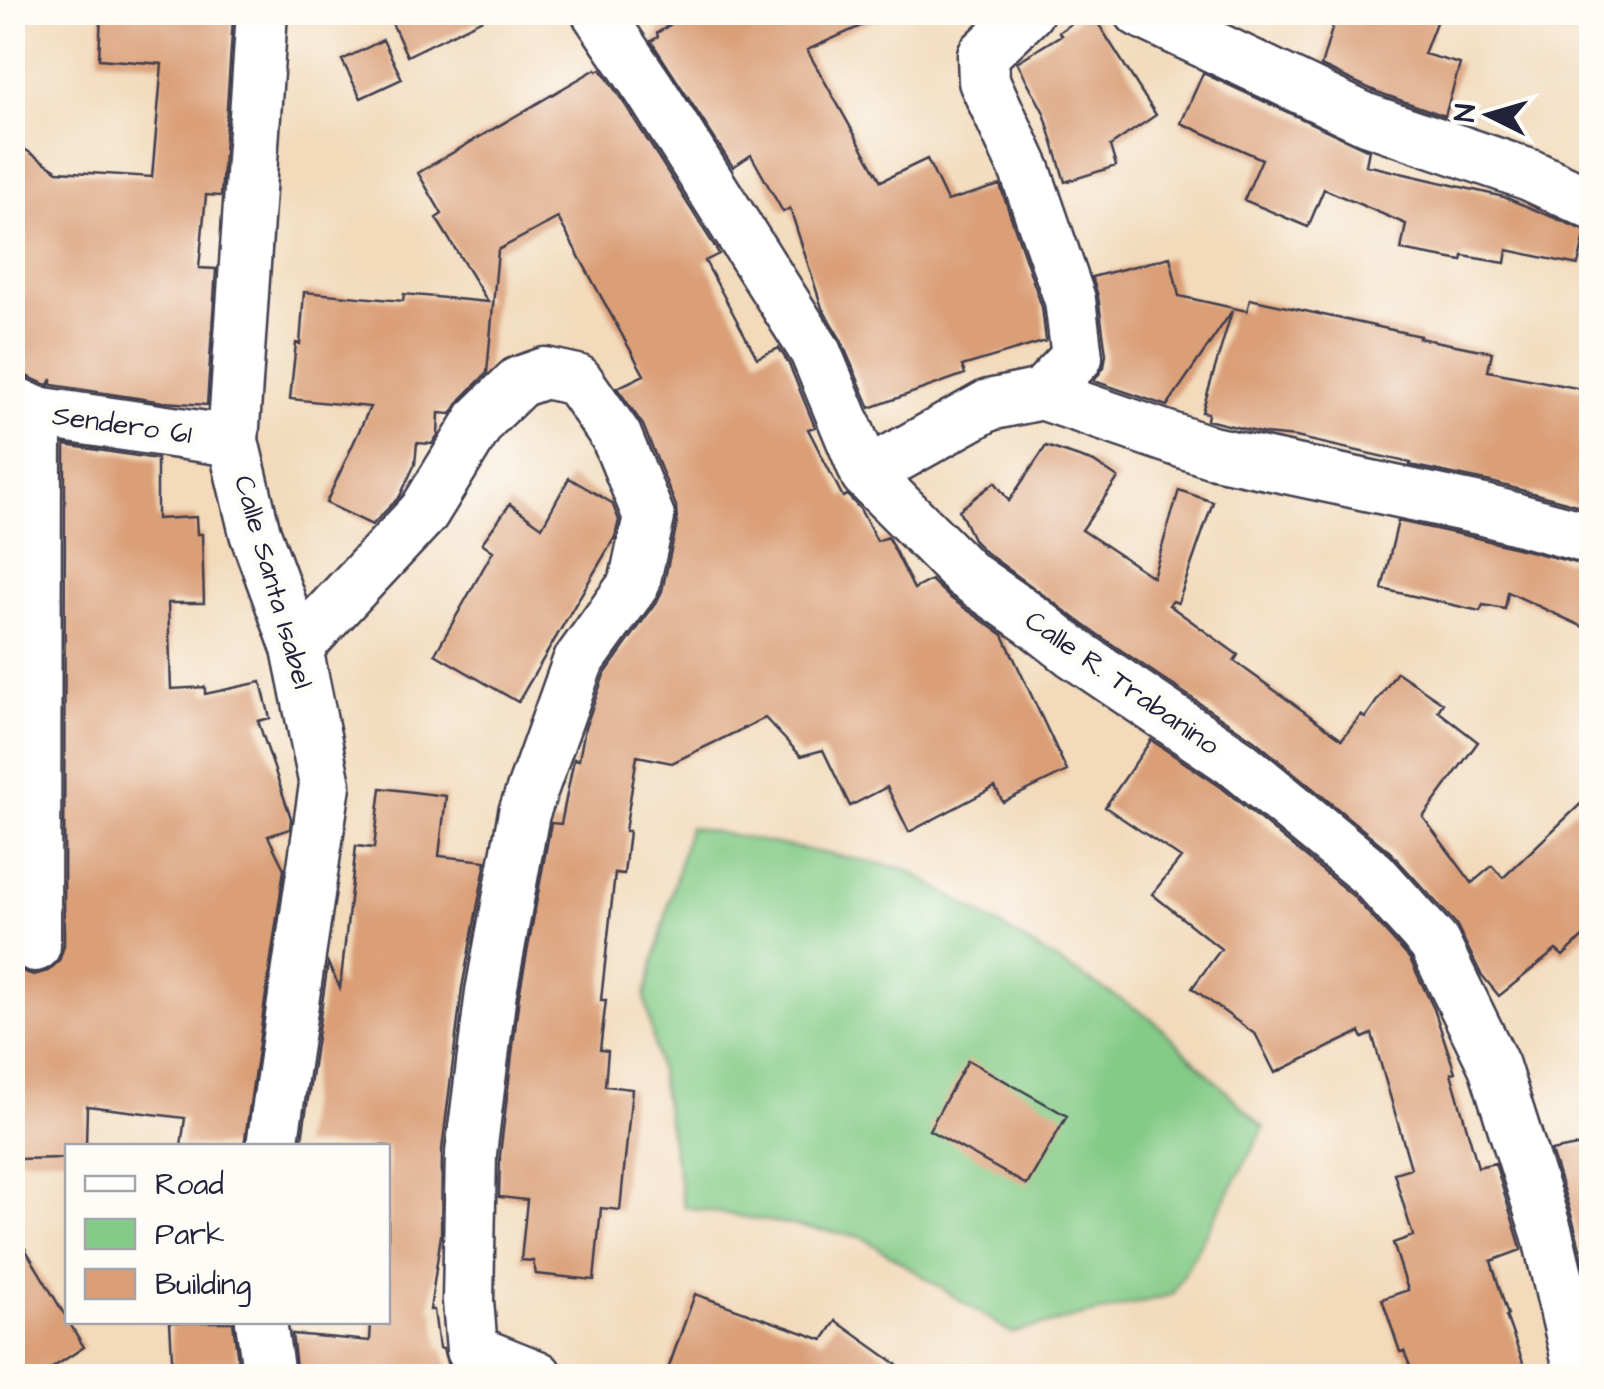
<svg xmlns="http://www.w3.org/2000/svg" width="1604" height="1389" font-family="'Architects Daughter',sans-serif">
<rect width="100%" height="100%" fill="#fdfcf7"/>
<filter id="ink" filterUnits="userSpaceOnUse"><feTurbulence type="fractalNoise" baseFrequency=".01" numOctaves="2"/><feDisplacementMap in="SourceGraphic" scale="20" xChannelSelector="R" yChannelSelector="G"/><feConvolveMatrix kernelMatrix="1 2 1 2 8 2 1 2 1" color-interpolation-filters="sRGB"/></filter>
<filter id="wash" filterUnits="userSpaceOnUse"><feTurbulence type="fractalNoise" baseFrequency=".0048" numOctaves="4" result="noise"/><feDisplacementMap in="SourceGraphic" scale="40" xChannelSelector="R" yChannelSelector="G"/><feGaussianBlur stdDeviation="2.25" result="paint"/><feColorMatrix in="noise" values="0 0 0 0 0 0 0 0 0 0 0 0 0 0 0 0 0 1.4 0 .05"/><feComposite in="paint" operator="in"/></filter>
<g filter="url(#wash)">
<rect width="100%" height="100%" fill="#f2dabb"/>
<path fill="#84cb87" stroke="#537661" stroke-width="2.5" d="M 689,827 L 906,869 L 1151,1018 L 1264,1128 L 1172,1295 L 1011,1333 L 862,1237 L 684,1207 L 645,996 Z"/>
<g id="blocks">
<path fill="#da9f77" d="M 101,12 L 174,12 L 233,18 L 221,196 L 206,195 L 199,268 L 216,269 L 207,405 L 163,402 L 52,385 L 52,379 L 49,385 L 44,384 L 24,375 L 12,373 L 12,141 L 58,171 L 152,177 L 162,64 L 99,59 Z
M 387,12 L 497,12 L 407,56 Z
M 664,12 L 892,12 L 807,50 L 881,181 L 927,159 L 947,201 L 1000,185 L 1042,307 L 1046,341 L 962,366 L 965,374 L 870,408 L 841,340 L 822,308 L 790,208 L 783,212 L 751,155 L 733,167 L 651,41 L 658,37 L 657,33 L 671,24 Z
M 1088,12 L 1091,12 L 1156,115 L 1110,146 L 1116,166 L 1065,182 L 1044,113 L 1017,62 L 1061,35 L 1059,32 Z
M 1337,12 L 1440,12 L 1424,54 L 1460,64 L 1445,116 L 1377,92 L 1321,66 Z
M 383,40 L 402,79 L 361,98 L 342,60 Z
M 596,69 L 597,71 L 601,69 L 626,106 L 715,247 L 719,254 L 705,261 L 757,358 L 779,348 L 789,364 L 815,427 L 808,429 L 843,497 L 847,495 L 860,509 L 877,541 L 888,537 L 914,589 L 931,580 L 949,597 L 1003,635 L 1067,771 L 1003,802 L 995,787 L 909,832 L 887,787 L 850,806 L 823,750 L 801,756 L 765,718 L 672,763 L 637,756 L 625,831 L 629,831 L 624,874 L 615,873 L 601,1000 L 606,1000 L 600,1050 L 608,1051 L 605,1086 L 632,1089 L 620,1210 L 601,1208 L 594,1280 L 536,1274 L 533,1261 L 521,1260 L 527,1200 L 499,1197 L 500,1155 L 519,996 L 551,823 L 561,824 L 574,759 L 579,760 L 585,728 L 604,675 L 657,601 L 662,591 L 677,523 L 676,506 L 643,425 L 617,388 L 644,375 L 558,218 L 498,250 L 487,373 L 461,399 L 451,414 L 439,413 L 438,435 L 432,444 L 417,443 L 415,464 L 400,496 L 372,525 L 326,503 L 370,407 L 290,399 L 296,343 L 300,344 L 304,292 L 403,301 L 404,294 L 488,302 L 436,218 L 442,214 L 418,173 Z
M 1203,73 L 1369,150 L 1366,165 L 1504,197 L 1586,231 L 1578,265 L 1507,250 L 1505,263 L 1463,256 L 1462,261 L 1401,250 L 1406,224 L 1324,189 L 1308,227 L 1244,200 L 1262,159 L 1181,123 Z
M 1170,257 L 1179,296 L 1247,311 L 1250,299 L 1420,336 L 1419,338 L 1492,352 L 1488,371 L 1592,391 L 1592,509 L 1491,482 L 1410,465 L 1411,463 L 1296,437 L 1265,434 L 1207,420 L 1208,413 L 1202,412 L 1232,311 L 1167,406 L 1094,381 L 1104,367 L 1106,354 L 1098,296 L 1092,277 Z
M 65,445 L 157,459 L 157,519 L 196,517 L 197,534 L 202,534 L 204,603 L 168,603 L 171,689 L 205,687 L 205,694 L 261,682 L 270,718 L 258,721 L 291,818 L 290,829 L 268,836 L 284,869 L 244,1146 L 181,1146 L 185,1118 L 87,1106 L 86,1146 L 68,1146 L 68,1158 L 12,1159 L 12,963 L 21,971 L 34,975 L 48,971 L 59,961 L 64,946 Z
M 1046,446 L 1094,462 L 1118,478 L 1082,530 L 1153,577 L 1179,490 L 1213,502 L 1178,603 L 1173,601 L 1169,605 L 1238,655 L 1234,661 L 1342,739 L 1361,715 L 1365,718 L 1397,672 L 1443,703 L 1438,711 L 1478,742 L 1423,817 L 1472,883 L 1492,866 L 1503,878 L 1592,793 L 1592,928 L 1563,956 L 1556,950 L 1499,996 L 1481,974 L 1456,924 L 1390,852 L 1254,740 L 1091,630 L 985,552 L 974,541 L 959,510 L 995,482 L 1009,501 Z
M 569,478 L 612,503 L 619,520 L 615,537 L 518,702 L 435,654 L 493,551 L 482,543 L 510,504 L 542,527 Z
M 1398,521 L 1477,538 L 1592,567 L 1592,631 L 1508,592 L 1505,609 L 1483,605 L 1480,611 L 1382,589 Z
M 1151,740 L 1221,787 L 1352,895 L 1410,959 L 1434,1009 L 1455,1072 L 1451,1073 L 1478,1167 L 1495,1163 L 1519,1241 L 1521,1250 L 1491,1261 L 1508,1315 L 1506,1316 L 1528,1376 L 1414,1376 L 1404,1351 L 1400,1352 L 1382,1299 L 1408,1290 L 1393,1243 L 1413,1236 L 1394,1173 L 1411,1168 L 1372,1034 L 1363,1038 L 1360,1032 L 1275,1073 L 1256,1035 L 1192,988 L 1221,949 L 1152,894 L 1181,858 L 1105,807 Z
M 381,788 L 446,796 L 439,856 L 486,861 L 462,988 L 442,1150 L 441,1235 L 430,1310 L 434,1310 L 439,1348 L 443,1349 L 448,1366 L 455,1372 L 455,1376 L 297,1376 L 292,1334 L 370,1341 L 371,1322 L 388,1322 L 388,1146 L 301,1146 L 328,963 L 340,988 L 356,846 L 374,848 Z
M 968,1060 L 1067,1116 L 1027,1185 L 929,1130 Z
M 1592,1143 L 1592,1296 L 1574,1224 L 1551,1151 Z
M 12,1227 L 84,1347 L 40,1376 L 12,1376 Z
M 695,1294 L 823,1340 L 836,1321 L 902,1368 L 910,1371 L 913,1376 L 690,1376 L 668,1369 Z
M 170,1322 L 233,1322 L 240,1376 L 173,1376 Z"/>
</g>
</g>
<g filter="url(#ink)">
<use href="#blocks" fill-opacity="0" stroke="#413e4e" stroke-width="2.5"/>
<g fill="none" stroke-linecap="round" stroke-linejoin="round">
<g stroke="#413e4e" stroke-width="55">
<path id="minor" d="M 262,12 L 233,441 L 255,533 L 297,648 L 325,785 L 272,1146
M 597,12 L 650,90 L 815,351 L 866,474 L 966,574 L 1033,621 L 1074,653 L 1238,764 L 1372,874 L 1434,943 L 1494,1066 L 1547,1233 L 1581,1376
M 1028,12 L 983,55 L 984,81 L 1025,170 L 1070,300 L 1077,357 L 1042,394
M 1140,12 L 1366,119 L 1530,175 L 1592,204
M 12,401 L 36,412 L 233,441
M 866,474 L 989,405 L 1042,394 L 1211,452 L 1484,510 L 1592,539
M 297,648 L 424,512 L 481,419 L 519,382 L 545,373 L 577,380 L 616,436 L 649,517 L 634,584 L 578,662 L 524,813 L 491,992 L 471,1153 L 468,1301 L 472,1350 L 537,1376
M 35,946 L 36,412
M 261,1322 L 269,1376"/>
</g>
<use href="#minor" stroke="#fff" stroke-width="50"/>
</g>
</g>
<g text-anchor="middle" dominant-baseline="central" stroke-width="10" stroke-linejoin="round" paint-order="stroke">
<g font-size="28" fill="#22223b" stroke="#fdfcf7">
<text transform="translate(122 425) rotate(8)">Sendero 61</text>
<text transform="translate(273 582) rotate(74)">Calle Santa Isabel</text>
<text transform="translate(1122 683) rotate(35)">Calle R. Trabanino</text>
</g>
</g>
<rect width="1604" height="1389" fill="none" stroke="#fdfcf7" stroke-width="50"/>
<rect x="65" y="1144" width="325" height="180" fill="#fdfcf7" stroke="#a5a5ac" stroke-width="2.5"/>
<rect x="85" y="1176" width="50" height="15" fill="#ffffff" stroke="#a5a5ac" stroke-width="2.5"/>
<text x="155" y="1194" font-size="30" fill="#22223b">Road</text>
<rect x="85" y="1219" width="50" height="30" fill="#84cb87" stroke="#a5a5ac" stroke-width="2.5"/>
<text x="155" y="1244" font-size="30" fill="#22223b">Park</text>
<rect x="85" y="1269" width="50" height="30" fill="#da9f77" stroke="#a5a5ac" stroke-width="2.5"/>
<text x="155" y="1294" font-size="30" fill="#22223b">Building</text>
<g transform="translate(1489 115) rotate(275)" stroke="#fdfcf7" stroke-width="8" paint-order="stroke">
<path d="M0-8L18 38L0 25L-18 38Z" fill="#22223b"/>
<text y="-15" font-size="28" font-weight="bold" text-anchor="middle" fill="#22223b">N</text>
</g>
</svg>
